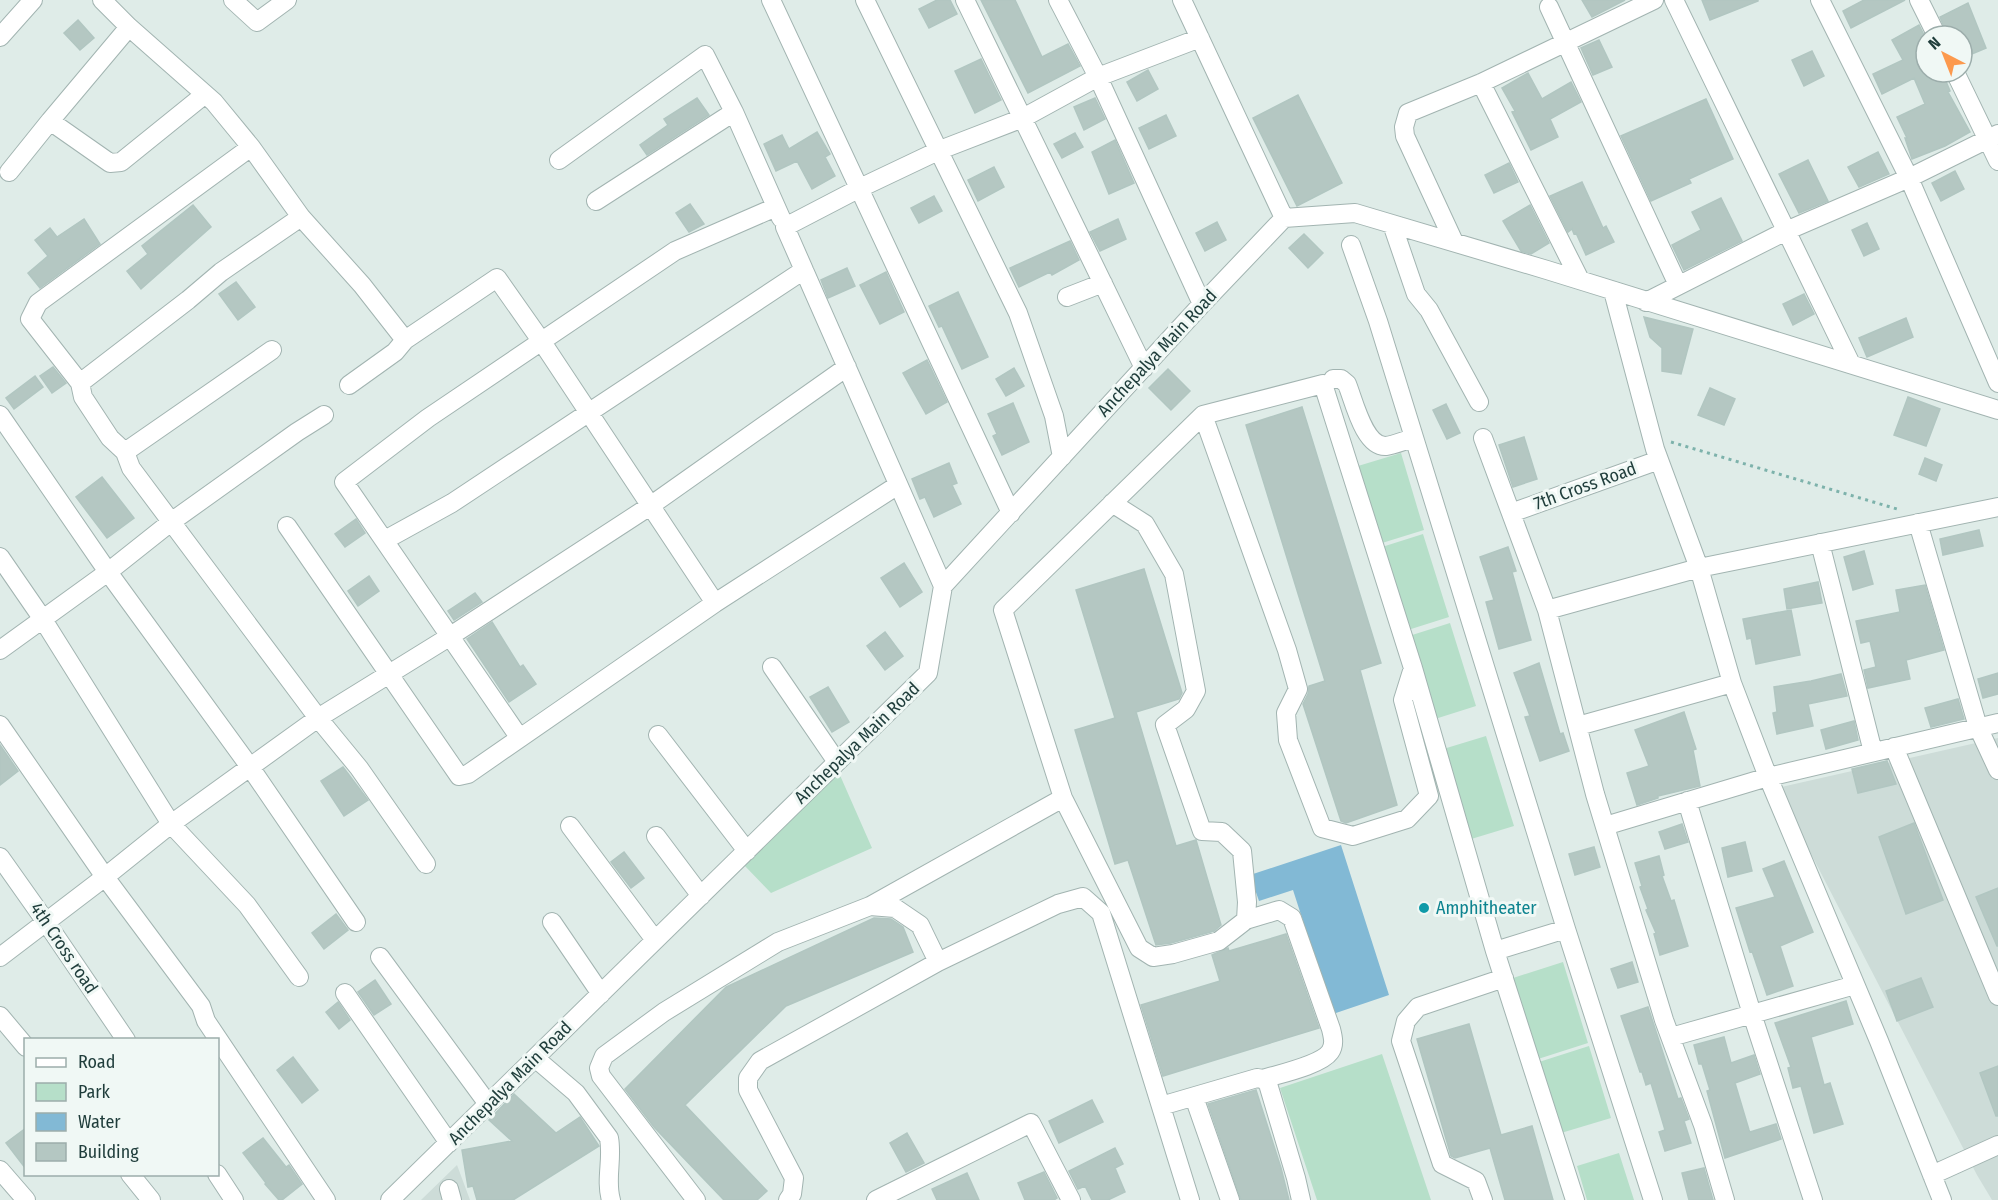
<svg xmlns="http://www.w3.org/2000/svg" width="1998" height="1200" font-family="'Fira Sans Condensed',sans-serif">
<rect width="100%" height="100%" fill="#dfece8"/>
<path fill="#cddcd8" d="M 1998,738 L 1998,1200 L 1992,1200 L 1977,1175 L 1777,788 Z
M 457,1165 L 470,1200 L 421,1200 Z"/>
<path fill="#b6dfc9" d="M 1401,453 L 1424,530 L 1382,543 L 1358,466 Z
M 1423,534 L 1449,617 L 1408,630 L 1382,547 Z
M 1450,623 L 1476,706 L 1435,719 L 1409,636 Z
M 1486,736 L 1514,826 L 1468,840 L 1440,750 Z
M 839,773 L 872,848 L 771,893 L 744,865 Z
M 1563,962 L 1588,1043 L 1538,1059 L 1513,978 Z
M 1589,1046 L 1611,1118 L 1561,1133 L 1539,1062 Z
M 1382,1054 L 1431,1200 L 1317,1200 L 1280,1088 Z
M 1619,1153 L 1634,1200 L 1587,1200 L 1577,1166 Z"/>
<path fill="#82b9d5" d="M 1341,845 L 1389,995 L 1333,1014 L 1293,890 L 1259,901 L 1250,875 Z"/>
<path fill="#b4c7c2" stroke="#b1c6c1" stroke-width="1.5" d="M 937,0 L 950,0 L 957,14 L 929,28 L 919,9 Z
M 981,0 L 1015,0 L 1042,57 L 1068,44 L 1080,66 L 1028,93 Z
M 1582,0 L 1625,0 L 1592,17 Z
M 1702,0 L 1758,0 L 1758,1 L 1710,20 Z
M 1864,0 L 1905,0 L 1851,28 L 1843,11 Z
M 1968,3 L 1986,48 L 1962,58 L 1962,36 L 1948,36 L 1940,17 Z
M 78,20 L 94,38 L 80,50 L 64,33 Z
M 1919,25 L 1926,39 L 1926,72 L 1942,72 L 1950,91 L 1948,92 L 1970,132 L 1945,146 L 1912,159 L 1905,138 L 1907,138 L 1897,117 L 1925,104 L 1914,78 L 1882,94 L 1873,74 L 1903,60 L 1892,40 Z
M 1599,40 L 1612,67 L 1593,75 L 1581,48 Z
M 1812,51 L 1824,76 L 1804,86 L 1792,60 Z
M 981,59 L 1001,100 L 975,113 L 955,71 Z
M 1148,70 L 1158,89 L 1137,101 L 1127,82 Z
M 1528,73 L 1542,99 L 1571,82 L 1581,102 L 1550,119 L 1558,137 L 1531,150 L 1512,112 L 1515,111 L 1502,88 Z
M 1298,95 L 1342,183 L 1297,206 L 1253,118 Z
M 697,98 L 709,115 L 647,155 L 640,145 L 668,125 L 664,119 Z
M 1095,98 L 1105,119 L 1084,130 L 1074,107 Z
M 1706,99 L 1733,159 L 1689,179 L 1691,183 L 1651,201 L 1621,136 Z
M 1166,115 L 1176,136 L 1149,149 L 1139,128 Z
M 817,132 L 830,154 L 825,157 L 835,176 L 812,189 L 797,161 L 776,171 L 764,144 L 782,135 L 789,149 Z
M 1075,133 L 1083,147 L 1062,158 L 1054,144 Z
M 1115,140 L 1134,183 L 1109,194 L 1092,152 Z
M 1878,152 L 1889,174 L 1859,187 L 1848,167 Z
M 1808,160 L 1828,201 L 1799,213 L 1779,174 Z
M 1509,163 L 1518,182 L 1494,193 L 1485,175 Z
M 994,167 L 1004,187 L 978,201 L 968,180 Z
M 1955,171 L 1964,189 L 1941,201 L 1932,183 Z
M 1582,182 L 1603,228 L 1606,226 L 1614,242 L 1586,255 L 1576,233 L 1574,234 L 1572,229 L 1568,232 L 1550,196 Z
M 934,196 L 942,211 L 919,223 L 911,208 Z
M 1721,198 L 1742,241 L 1684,270 L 1672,245 L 1701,230 L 1692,212 Z
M 690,204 L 704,224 L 689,232 L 676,213 Z
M 193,205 L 211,227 L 141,289 L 127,271 L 148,254 L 142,246 Z
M 1530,205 L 1549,243 L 1531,254 L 1521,251 L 1503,221 Z
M 84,219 L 100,244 L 40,288 L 28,273 L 48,256 L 35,240 L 50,228 L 57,237 Z
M 1118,219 L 1126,239 L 1100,251 L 1090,232 Z
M 1217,222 L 1226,240 L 1205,251 L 1196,233 Z
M 1867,223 L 1879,249 L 1864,256 L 1852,230 Z
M 1304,234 L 1323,253 L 1308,268 L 1289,248 Z
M 1070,241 L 1079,260 L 1052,275 L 1050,272 L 1019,287 L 1010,268 Z
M 847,268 L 855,286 L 828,298 L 821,280 Z
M 886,272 L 904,312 L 880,324 L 860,285 Z
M 236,282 L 255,307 L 238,320 L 219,294 Z
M 958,292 L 988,357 L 962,369 L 942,326 L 939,327 L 929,306 Z
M 1804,294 L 1814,314 L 1793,325 L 1783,304 Z
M 1644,317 L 1693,329 L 1681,374 L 1662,371 L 1662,348 L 1650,337 Z
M 1906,318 L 1913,337 L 1867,357 L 1859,338 Z
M 927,360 L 947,402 L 926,414 L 903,373 Z
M 53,367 L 66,383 L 52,393 L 40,376 Z
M 1014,368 L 1024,386 L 1006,396 L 996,379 Z
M 1168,369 L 1190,391 L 1171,410 L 1149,388 Z
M 35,376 L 43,387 L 14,409 L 6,398 Z
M 1710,388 L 1735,399 L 1724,425 L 1698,415 Z
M 1908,397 L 1940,409 L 1926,446 L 1894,435 Z
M 1013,403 L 1029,442 L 1002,455 L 993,436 L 997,434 L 988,414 Z
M 1446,404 L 1460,433 L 1447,439 L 1433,410 Z
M 1302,407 L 1381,663 L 1360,670 L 1397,805 L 1346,823 L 1341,821 L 1303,704 L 1308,694 L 1309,686 L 1325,681 L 1246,425 Z
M 1524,437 L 1537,479 L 1513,487 L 1499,445 Z
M 1925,458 L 1942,465 L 1936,481 L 1919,474 Z
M 949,463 L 957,483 L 952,485 L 961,504 L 934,517 L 925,497 L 920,499 L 912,479 Z
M 102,477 L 134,518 L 107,538 L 76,497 Z
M 356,519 L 365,533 L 345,547 L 335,534 Z
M 1979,530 L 1983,546 L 1943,555 L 1940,539 Z
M 1508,547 L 1516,571 L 1512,572 L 1531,640 L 1499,649 L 1486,602 L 1494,600 L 1480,557 Z
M 1864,551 L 1873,584 L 1853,590 L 1844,557 Z
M 904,563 L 922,592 L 900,607 L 881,578 Z
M 1144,569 L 1182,693 L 1179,699 L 1136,712 L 1176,846 L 1196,840 L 1221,925 L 1214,931 L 1171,943 L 1156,945 L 1128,860 L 1115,864 L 1075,730 L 1115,718 L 1076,590 Z
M 369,576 L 379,591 L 358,606 L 348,591 Z
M 1818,582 L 1822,603 L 1787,609 L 1784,589 Z
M 1925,585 L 1944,650 L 1906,660 L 1910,679 L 1868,688 L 1864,670 L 1876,667 L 1870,641 L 1861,643 L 1856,621 L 1900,612 L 1896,590 Z
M 475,593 L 482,602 L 454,620 L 448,611 Z
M 1791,610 L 1800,655 L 1756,664 L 1751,638 L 1747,639 L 1743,619 Z
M 492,622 L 520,667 L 523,665 L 536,684 L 509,702 L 467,639 Z
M 885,632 L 903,656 L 885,670 L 867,646 Z
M 1539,663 L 1560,734 L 1563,733 L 1569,751 L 1540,761 L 1525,717 L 1530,716 L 1514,673 Z
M 1998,673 L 1998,694 L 1983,698 L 1978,679 Z
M 1841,674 L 1847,696 L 1808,704 L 1813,726 L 1777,734 L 1773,713 L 1777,712 L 1774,687 L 1811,681 Z
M 828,687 L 849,722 L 832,732 L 810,697 Z
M 1958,699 L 1964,719 L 1931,727 L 1925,708 Z
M 1684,712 L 1696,749 L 1693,750 L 1700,786 L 1658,796 L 1658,798 L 1637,805 L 1627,773 L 1649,766 L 1635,730 Z
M 1854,721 L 1858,740 L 1826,749 L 1821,730 Z
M 0,745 L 18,771 L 0,785 Z
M 1887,761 L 1896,784 L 1858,793 L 1852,769 Z
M 343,767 L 368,800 L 344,816 L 321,781 Z
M 1914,823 L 1943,900 L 1906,914 L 1879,837 Z
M 1682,824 L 1688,842 L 1665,849 L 1659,832 Z
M 1745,842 L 1752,871 L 1728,877 L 1722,848 Z
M 1594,847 L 1600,867 L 1575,875 L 1569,854 Z
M 624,852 L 644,878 L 631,888 L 611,862 Z
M 1659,856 L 1664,875 L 1662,876 L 1671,901 L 1674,900 L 1688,946 L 1660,955 L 1654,934 L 1656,933 L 1646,910 L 1648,909 L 1640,887 L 1642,886 L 1635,863 Z
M 1784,861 L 1813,932 L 1780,946 L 1793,986 L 1767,995 L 1752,951 L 1750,952 L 1736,908 L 1775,897 L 1763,869 Z
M 1998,888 L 1998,946 L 1997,946 L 1976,897 Z
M 336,914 L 348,930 L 324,949 L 312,933 Z
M 874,918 L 891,919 L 903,927 L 913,952 L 786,1006 L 685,1105 L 767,1191 L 757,1200 L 724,1200 L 654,1127 L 625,1089 L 726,987 Z
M 1286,934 L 1319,1028 L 1163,1076 L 1141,1005 L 1220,981 L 1212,955 L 1228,948 L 1229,951 Z
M 1632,962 L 1638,982 L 1618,988 L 1611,969 Z
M 1921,978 L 1933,1007 L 1897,1021 L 1886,991 Z
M 375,980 L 391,1004 L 374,1015 L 358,992 Z
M 1846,1001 L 1853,1024 L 1811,1037 L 1824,1085 L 1830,1083 L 1843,1124 L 1814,1133 L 1801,1086 L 1793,1088 L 1788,1068 L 1791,1067 L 1775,1023 Z
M 338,1002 L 350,1020 L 339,1029 L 326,1012 Z
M 1648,1007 L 1678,1099 L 1681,1098 L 1689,1119 L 1684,1121 L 1691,1143 L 1665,1151 L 1659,1132 L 1665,1130 L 1651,1083 L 1646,1085 L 1642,1072 L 1640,1072 L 1621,1016 Z
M 1469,1024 L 1501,1135 L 1532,1126 L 1553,1200 L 1505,1200 L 1490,1148 L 1455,1158 L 1451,1156 L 1417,1039 Z
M 1724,1037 L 1731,1063 L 1754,1055 L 1760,1074 L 1735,1083 L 1749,1130 L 1750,1132 L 1776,1124 L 1781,1139 L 1725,1158 L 1707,1091 L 1710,1090 L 1702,1064 L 1699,1064 L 1694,1045 Z
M 293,1057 L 318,1090 L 302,1103 L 277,1070 Z
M 1998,1066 L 1998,1116 L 1996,1116 L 1980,1073 Z
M 1256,1090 L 1281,1168 L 1289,1200 L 1241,1200 L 1208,1104 Z
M 514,1094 L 556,1133 L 580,1117 L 599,1146 L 513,1200 L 477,1200 L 473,1186 L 468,1187 L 462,1150 L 512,1141 L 489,1120 Z
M 1092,1100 L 1103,1122 L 1059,1143 L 1049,1121 Z
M 26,1128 L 26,1169 L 6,1143 Z
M 907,1133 L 924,1163 L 906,1172 L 890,1143 Z
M 263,1138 L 286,1167 L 289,1165 L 302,1184 L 282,1200 L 279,1200 L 265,1184 L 266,1183 L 243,1153 Z
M 1115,1148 L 1123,1164 L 1115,1168 L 1125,1192 L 1108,1200 L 1092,1200 L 1085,1186 L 1078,1189 L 1069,1171 Z
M 1704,1168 L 1713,1200 L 1689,1200 L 1682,1173 Z
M 1044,1172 L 1057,1198 L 1054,1200 L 1025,1200 L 1018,1183 Z
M 967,1173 L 979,1200 L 937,1200 L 932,1189 Z"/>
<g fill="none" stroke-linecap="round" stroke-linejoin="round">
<g stroke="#a2b4b1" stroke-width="20">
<path id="minor" d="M 102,0 L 129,27 L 214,102 L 251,147 L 301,217 L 362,285 L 405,340 L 497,278 L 542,342 L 715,603 L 898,485
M 233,0 L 257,22 L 287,0
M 771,0 L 1011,513
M 865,0 L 1018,313 L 1054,416 L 1062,457
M 965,0 L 1144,368
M 1058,0 L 1098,77 L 1202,304
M 1182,0 L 1284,218
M 1674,0 L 1851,364
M 1820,0 L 1909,178 L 1998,383
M 1919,0 L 1937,36
M 1549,7 L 1678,285
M 129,27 L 50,121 L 110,163 L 121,162 L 204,95
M 0,37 L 33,0
M 1955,72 L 1998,161
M 1481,83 L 1580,280
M 251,147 L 38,303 L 30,319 L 80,383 L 83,397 L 110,438 L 125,452 L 131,468 L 318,718 L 359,768 L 426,864
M 559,160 L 705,55 L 734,112 L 781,218
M 9,172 L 50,121
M 596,201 L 734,112
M 1284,218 L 1355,213 L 1547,270 L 1998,410
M 1392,224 L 1416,294 L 1429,310 L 1479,402
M 1454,242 L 1405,136 L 1404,127 L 1408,113 L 1481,83 L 1654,0
M 1351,245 L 1378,321 L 1566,929 L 1653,1200
M 1613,291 L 1655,449 L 1699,568 L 1732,683 L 1768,777 L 1879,1041 L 1942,1200
M 1067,297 L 1103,283
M 1646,302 L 1786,231 L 1909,178 L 1998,134
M 1333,379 L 1341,379 L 1347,384 C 1354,401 1364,447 1386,446 C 1395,445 1405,440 1414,438
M 80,383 L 188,300 L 221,272 L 301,217
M 349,385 L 395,352 L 405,340
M 0,415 L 108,572 L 250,767 L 356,922
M 1203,415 L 1287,650 L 1298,689 L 1286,713 L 1288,740 L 1322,828 L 1353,836 L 1407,819 L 1429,796 L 1403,700 L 1413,668
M 1483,438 L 1547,610 L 1595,794 L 1664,1020 L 1703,1125 L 1725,1200
M 125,452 L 272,350
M 1112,503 L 1145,524 L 1174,574 L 1196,691 L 1186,709 L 1165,725 L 1202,831 L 1222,832 L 1242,851 L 1247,902 L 1246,920 L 1219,941 L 1173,954 L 1153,957 L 1139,948 L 1063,798 L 1003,610 L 1203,415 L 1323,384 L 1413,668 L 1495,951 L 1575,1200
M 1511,513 L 1659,460
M 1918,523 L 1978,727 L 1998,770
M 287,526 L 459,776 L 468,774 L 715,603
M 385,540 L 452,503 L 804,270
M 1820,543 L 1873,752
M 0,557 L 42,618 L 171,824 L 247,905 L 299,977
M 943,586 L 785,227 L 860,188 L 940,150 L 1023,118 L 1098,77 L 1200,38
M 1547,610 L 1699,568 L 1998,507
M 0,650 L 108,572 L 171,522 L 297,432 L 324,415
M 772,667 L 837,762
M 0,725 L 105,877 L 201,1006 L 206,1021 L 326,1200
M 1578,726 L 1732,683
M 658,735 L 747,851
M 519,737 L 344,482 L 428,418 L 675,251 L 776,207
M 1894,747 L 1998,996
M 1687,801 L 1752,1014 L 1813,1200
M 570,826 L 655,940
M 1605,826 L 1768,777 L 1998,723
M 656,836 L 701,896
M 0,857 L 46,922 L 126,1040
M 870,906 L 1063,798
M 1246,920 L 1279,910 L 1292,918 L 1331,1029 C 1333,1037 1335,1045 1330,1052 C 1321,1065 1279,1074 1263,1079
M 552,922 L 601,994
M 1495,951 L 1566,929
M 0,957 L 105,877 L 171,824 L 318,718 L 449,637 L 650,506 L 847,367
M 380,957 L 488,1104
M 345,993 L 449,1143
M 0,1016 L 26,1047
M 1671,1037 L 1855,985
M 535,1058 L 576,1093 L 609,1138 C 613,1159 605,1180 611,1200
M 1194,1097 L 1230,1200
M 1161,1106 L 1257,1078 L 1263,1079 L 1268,1084 L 1296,1178 L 1301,1200
M 0,1170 L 26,1200
M 130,1174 L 151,1200
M 217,1174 L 234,1200
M 1932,1175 L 1998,1145
M 449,1189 L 452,1200
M 390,1200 L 928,673 L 943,586 L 1202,304 L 1284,218
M 696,1200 L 601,1076 L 599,1068 L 604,1056 L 664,1012 L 778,942 L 870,906 L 895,908 L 920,925 L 938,962
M 788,1200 L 792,1194 L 794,1178 L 748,1090 L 748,1078 L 760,1061 L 938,962 L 1058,904 L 1083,897 L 1101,913 L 1190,1200
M 876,1200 L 1031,1123 L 1071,1200
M 1483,1200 L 1476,1181 L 1442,1164 L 1401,1041 L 1406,1021 L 1418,1007 L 1504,978"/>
</g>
<path stroke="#7db2ab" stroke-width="3" stroke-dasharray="3 4.5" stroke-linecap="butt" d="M 1671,442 L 1897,509"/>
<use href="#minor" stroke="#fff" stroke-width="18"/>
</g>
<circle fill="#0f9aa8" stroke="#f0f8f5" stroke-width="2" cx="1424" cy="908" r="6"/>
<g text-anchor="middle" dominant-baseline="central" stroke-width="6" stroke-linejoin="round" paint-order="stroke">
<g font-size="18" fill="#1f3d3b" stroke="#f0f8f5">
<text transform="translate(1157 353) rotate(-47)">Anchepalya Main Road</text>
<text transform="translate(1585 486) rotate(-20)">7th Cross Road</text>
<text transform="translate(857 743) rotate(-44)">Anchepalya Main Road</text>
<text transform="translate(64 948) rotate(56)">4th Cross road</text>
<text transform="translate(510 1083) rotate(-45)">Anchepalya Main Road</text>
</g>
<g font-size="18" fill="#0d838f" stroke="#f0f8f5" text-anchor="start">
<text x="1436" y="908">Amphitheater</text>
</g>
</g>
<rect x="24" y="1038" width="195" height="138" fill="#f0f8f5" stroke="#9cadab" stroke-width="1.5"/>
<rect x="36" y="1058" width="30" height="9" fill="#ffffff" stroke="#9cadab" stroke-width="1.5"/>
<text x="78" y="1068" font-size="18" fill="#1f3d3b">Road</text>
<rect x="36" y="1083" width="30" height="18" fill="#b6dfc9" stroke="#9cadab" stroke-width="1.5"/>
<text x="78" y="1098" font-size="18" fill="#1f3d3b">Park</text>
<rect x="36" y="1113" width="30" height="18" fill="#82b9d5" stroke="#9cadab" stroke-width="1.5"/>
<text x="78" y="1128" font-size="18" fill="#1f3d3b">Water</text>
<rect x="36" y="1143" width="30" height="18" fill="#b4c7c2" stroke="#9cadab" stroke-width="1.5"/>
<text x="78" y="1158" font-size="18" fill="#1f3d3b">Building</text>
<g transform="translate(1944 54) rotate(318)"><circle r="28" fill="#f0f8f5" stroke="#9cadab" stroke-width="1.5"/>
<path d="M0-4.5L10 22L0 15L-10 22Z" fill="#fc994d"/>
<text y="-9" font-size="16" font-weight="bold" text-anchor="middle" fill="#1f3d3b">N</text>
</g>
</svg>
